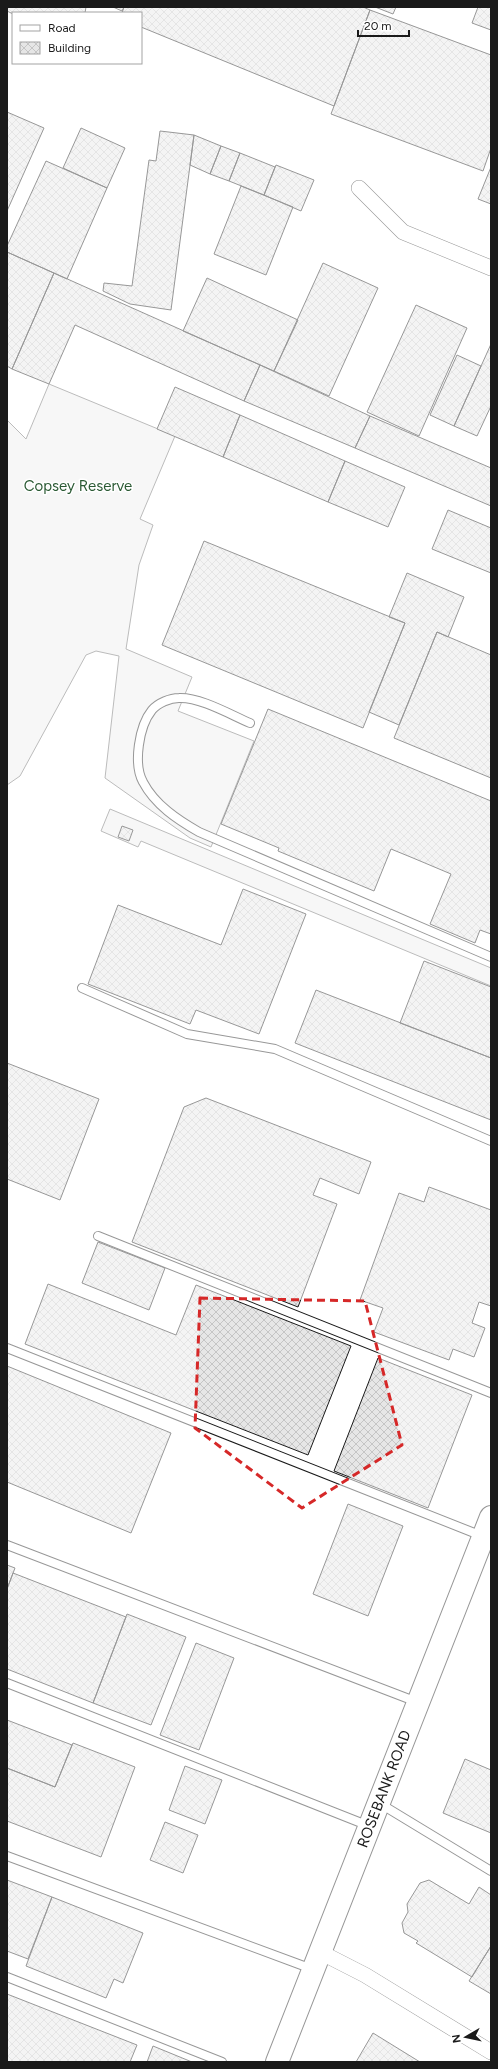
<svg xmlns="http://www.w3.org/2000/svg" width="498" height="2069" font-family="Figtree,sans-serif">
<defs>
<pattern id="building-cross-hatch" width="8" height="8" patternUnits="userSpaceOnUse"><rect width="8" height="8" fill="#e6e6e6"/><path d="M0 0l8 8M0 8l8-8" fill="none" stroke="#c5c5c5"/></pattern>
</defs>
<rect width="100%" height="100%" fill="#fff"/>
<path fill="#ededed" stroke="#6a6a6a" d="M 49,384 L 175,436 L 140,519 L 153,525 L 139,565 L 126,649 L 192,677 L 178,711 L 254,741 L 211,847 L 190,838 L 105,778 L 119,656 L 96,651 L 86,655 L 20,776 L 7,785 L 7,420 L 26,439 Z
M 110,809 L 491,968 L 491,986 L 141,841 L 138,847 L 101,831 Z"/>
<path fill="url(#building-cross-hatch)" stroke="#1a1a1a" d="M 7,7 L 86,7 L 85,13 L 13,14 L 7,11 Z
M 113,7 L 124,7 L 122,11 Z
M 124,7 L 363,7 L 370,10 L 334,106 L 141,27 L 141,13 L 122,13 Z
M 375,7 L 396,7 L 393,14 Z
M 478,7 L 491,7 L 491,30 L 472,23 Z
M 370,10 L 491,55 L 491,148 L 483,171 L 331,114 Z
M 7,112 L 44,128 L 7,211 Z
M 81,128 L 125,148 L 107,188 L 63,168 Z
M 160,131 L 194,135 L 171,310 L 130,304 L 103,291 L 104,283 L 132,286 L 149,160 L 156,161 Z
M 194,135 L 221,146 L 210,174 L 190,165 Z
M 221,146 L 240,153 L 229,181 L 210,174 Z
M 240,153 L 275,167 L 264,195 L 229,181 Z
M 46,161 L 107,188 L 67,279 L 7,252 L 7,246 Z
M 276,165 L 314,180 L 301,211 L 264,195 Z
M 491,167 L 491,204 L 478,199 Z
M 241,186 L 293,207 L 266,275 L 214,254 Z
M 7,252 L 54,273 L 12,369 L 7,366 Z
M 323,263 L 378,288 L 329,396 L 274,371 Z
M 54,273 L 260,365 L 244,401 L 75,325 L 49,384 L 12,369 Z
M 207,278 L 298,320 L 274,371 L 183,331 Z
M 416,305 L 467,328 L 419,436 L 367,412 Z
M 491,344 L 491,406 L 477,436 L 454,426 Z
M 457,355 L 481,366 L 454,426 L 430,415 Z
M 260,365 L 370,416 L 355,448 L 244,401 Z
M 175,387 L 240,415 L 223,457 L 157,429 Z
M 240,415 L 345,461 L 328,502 L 223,457 Z
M 370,416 L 491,468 L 491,506 L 355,448 Z
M 345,461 L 405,487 L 388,527 L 328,502 Z
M 448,510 L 491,528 L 491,573 L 432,549 Z
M 204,541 L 405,623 L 363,728 L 162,645 Z
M 407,573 L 464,597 L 448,637 L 437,632 L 399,725 L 369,712 L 405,623 L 389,617 Z
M 437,632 L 491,655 L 491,778 L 394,738 Z
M 268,709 L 491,801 L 491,934 L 480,930 L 475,943 L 430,924 L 451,874 L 413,858 L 391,849 L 374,891 L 278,851 L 279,848 L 221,824 Z
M 122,826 L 133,830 L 129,841 L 118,837 Z
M 243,889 L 306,914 L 259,1034 L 196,1010 L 190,1024 L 88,984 L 118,905 L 221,945 Z
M 424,961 L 491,987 L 491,1058 L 400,1023 Z
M 316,990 L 491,1058 L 491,1120 L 295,1043 Z
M 7,1063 L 99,1099 L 60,1200 L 7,1179 Z
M 206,1098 L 371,1162 L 359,1194 L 320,1178 L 313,1195 L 337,1204 L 298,1307 L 132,1242 L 184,1107 Z
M 429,1187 L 491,1210 L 491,1306 L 479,1302 L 472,1323 L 485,1328 L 474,1357 L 453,1349 L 449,1360 L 374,1332 L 383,1308 L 360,1300 L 399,1193 L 424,1202 Z
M 98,1242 L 165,1268 L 149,1310 L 82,1283 Z
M 48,1284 L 176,1335 L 196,1285 L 351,1346 L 308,1455 L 25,1344 Z
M 378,1358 L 472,1395 L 428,1508 L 334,1471 Z
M 7,1366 L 171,1433 L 131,1533 L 7,1482 Z
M 348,1504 L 403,1526 L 368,1616 L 313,1594 Z
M 7,1565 L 15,1568 L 7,1589 Z
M 13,1573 L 126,1617 L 93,1703 L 7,1669 L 7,1589 Z
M 127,1614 L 186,1637 L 151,1725 L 93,1703 Z
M 196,1643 L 234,1658 L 199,1750 L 160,1735 Z
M 7,1720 L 72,1745 L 55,1787 L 7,1768 Z
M 73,1743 L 135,1767 L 101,1857 L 7,1821 L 7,1768 L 55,1787 Z
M 465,1759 L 491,1770 L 491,1833 L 443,1813 Z
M 185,1766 L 222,1780 L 205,1824 L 169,1810 Z
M 165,1822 L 198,1835 L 183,1873 L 150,1860 Z
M 7,1880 L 52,1897 L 28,1959 L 7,1951 Z
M 429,1880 L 469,1904 L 479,1887 L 491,1895 L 491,1946 L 472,1977 L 416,1943 L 418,1941 L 404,1933 L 402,1923 L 408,1912 L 407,1904 L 420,1883 Z
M 52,1897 L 143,1933 L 123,1983 L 114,1979 L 106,1998 L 26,1966 Z
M 491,1946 L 491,1994 L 469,1981 Z
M 7,1994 L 137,2045 L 130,2062 L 7,2062 Z
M 373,2033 L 420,2062 L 356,2062 Z
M 153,2046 L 192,2062 L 147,2062 Z"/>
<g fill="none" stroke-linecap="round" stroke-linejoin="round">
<g stroke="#1a1a1a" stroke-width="10">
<path id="service" d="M 250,723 C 231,715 200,697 179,698 C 170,698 158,703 152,710 C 139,726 133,764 143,782 C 155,805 178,820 199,832 L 491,957
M 82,988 L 187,1034 L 275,1049 L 491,1141
M 98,1236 L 491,1393
M 7,1348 L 482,1536
M 7,1545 L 417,1702
M 7,1683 L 369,1826
M 379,1803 L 491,1871
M 7,1856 L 312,1969
M 7,1977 L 222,2062"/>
</g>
<g stroke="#1a1a1a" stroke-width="16">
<path id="minor" d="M 359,188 L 403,232 L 491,268
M 320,1952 L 365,1975 L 491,2052"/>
</g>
<g stroke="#1a1a1a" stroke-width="24">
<path id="secondary" d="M 277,2062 L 491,1517"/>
</g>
<use href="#service" stroke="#fff" stroke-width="8"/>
<use href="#minor" stroke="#fff" stroke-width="15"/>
<use href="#secondary" stroke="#fff" stroke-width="22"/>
</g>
<path d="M0 0H498V2069H0ZM 200,1298 L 365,1301 L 402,1445 L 302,1508 L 195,1428 Z" fill="#fff" fill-opacity=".55" fill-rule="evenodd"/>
<path fill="none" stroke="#d62828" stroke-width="3" stroke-dasharray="8 5" stroke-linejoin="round" d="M 200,1298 L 365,1301 L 402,1445 L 302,1508 L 195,1428 Z"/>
<g text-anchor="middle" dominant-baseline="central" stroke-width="3" stroke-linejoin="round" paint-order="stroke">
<g font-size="15" fill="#2b5a34" stroke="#fff">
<text x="78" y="486">Copsey Reserve</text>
</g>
<g font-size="15" fill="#1a1a1a" stroke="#fff">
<text transform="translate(384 1789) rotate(-69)">ROSEBANK ROAD</text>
</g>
</g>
<rect width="498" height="2069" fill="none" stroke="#1a1a1a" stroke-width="16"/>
<rect x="12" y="12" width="130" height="52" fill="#ffffff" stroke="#a3a3a3"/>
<rect x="20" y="25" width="20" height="6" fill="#ffffff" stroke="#a3a3a3"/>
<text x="48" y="32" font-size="12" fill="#1a1a1a">Road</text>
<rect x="20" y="42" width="20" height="12" fill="url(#building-cross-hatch)" stroke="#a3a3a3"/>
<text x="48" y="52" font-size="12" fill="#1a1a1a">Building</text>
<g transform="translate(466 2037) rotate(261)" stroke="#ffffff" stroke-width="3" paint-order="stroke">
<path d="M0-3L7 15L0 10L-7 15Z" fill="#1a1a1a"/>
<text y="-6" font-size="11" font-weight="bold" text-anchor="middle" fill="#1a1a1a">N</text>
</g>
<path d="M358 30v6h51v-6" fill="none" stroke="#1a1a1a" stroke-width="2"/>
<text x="364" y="30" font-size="12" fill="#1a1a1a" stroke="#ffffff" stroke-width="3" paint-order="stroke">20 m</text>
</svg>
